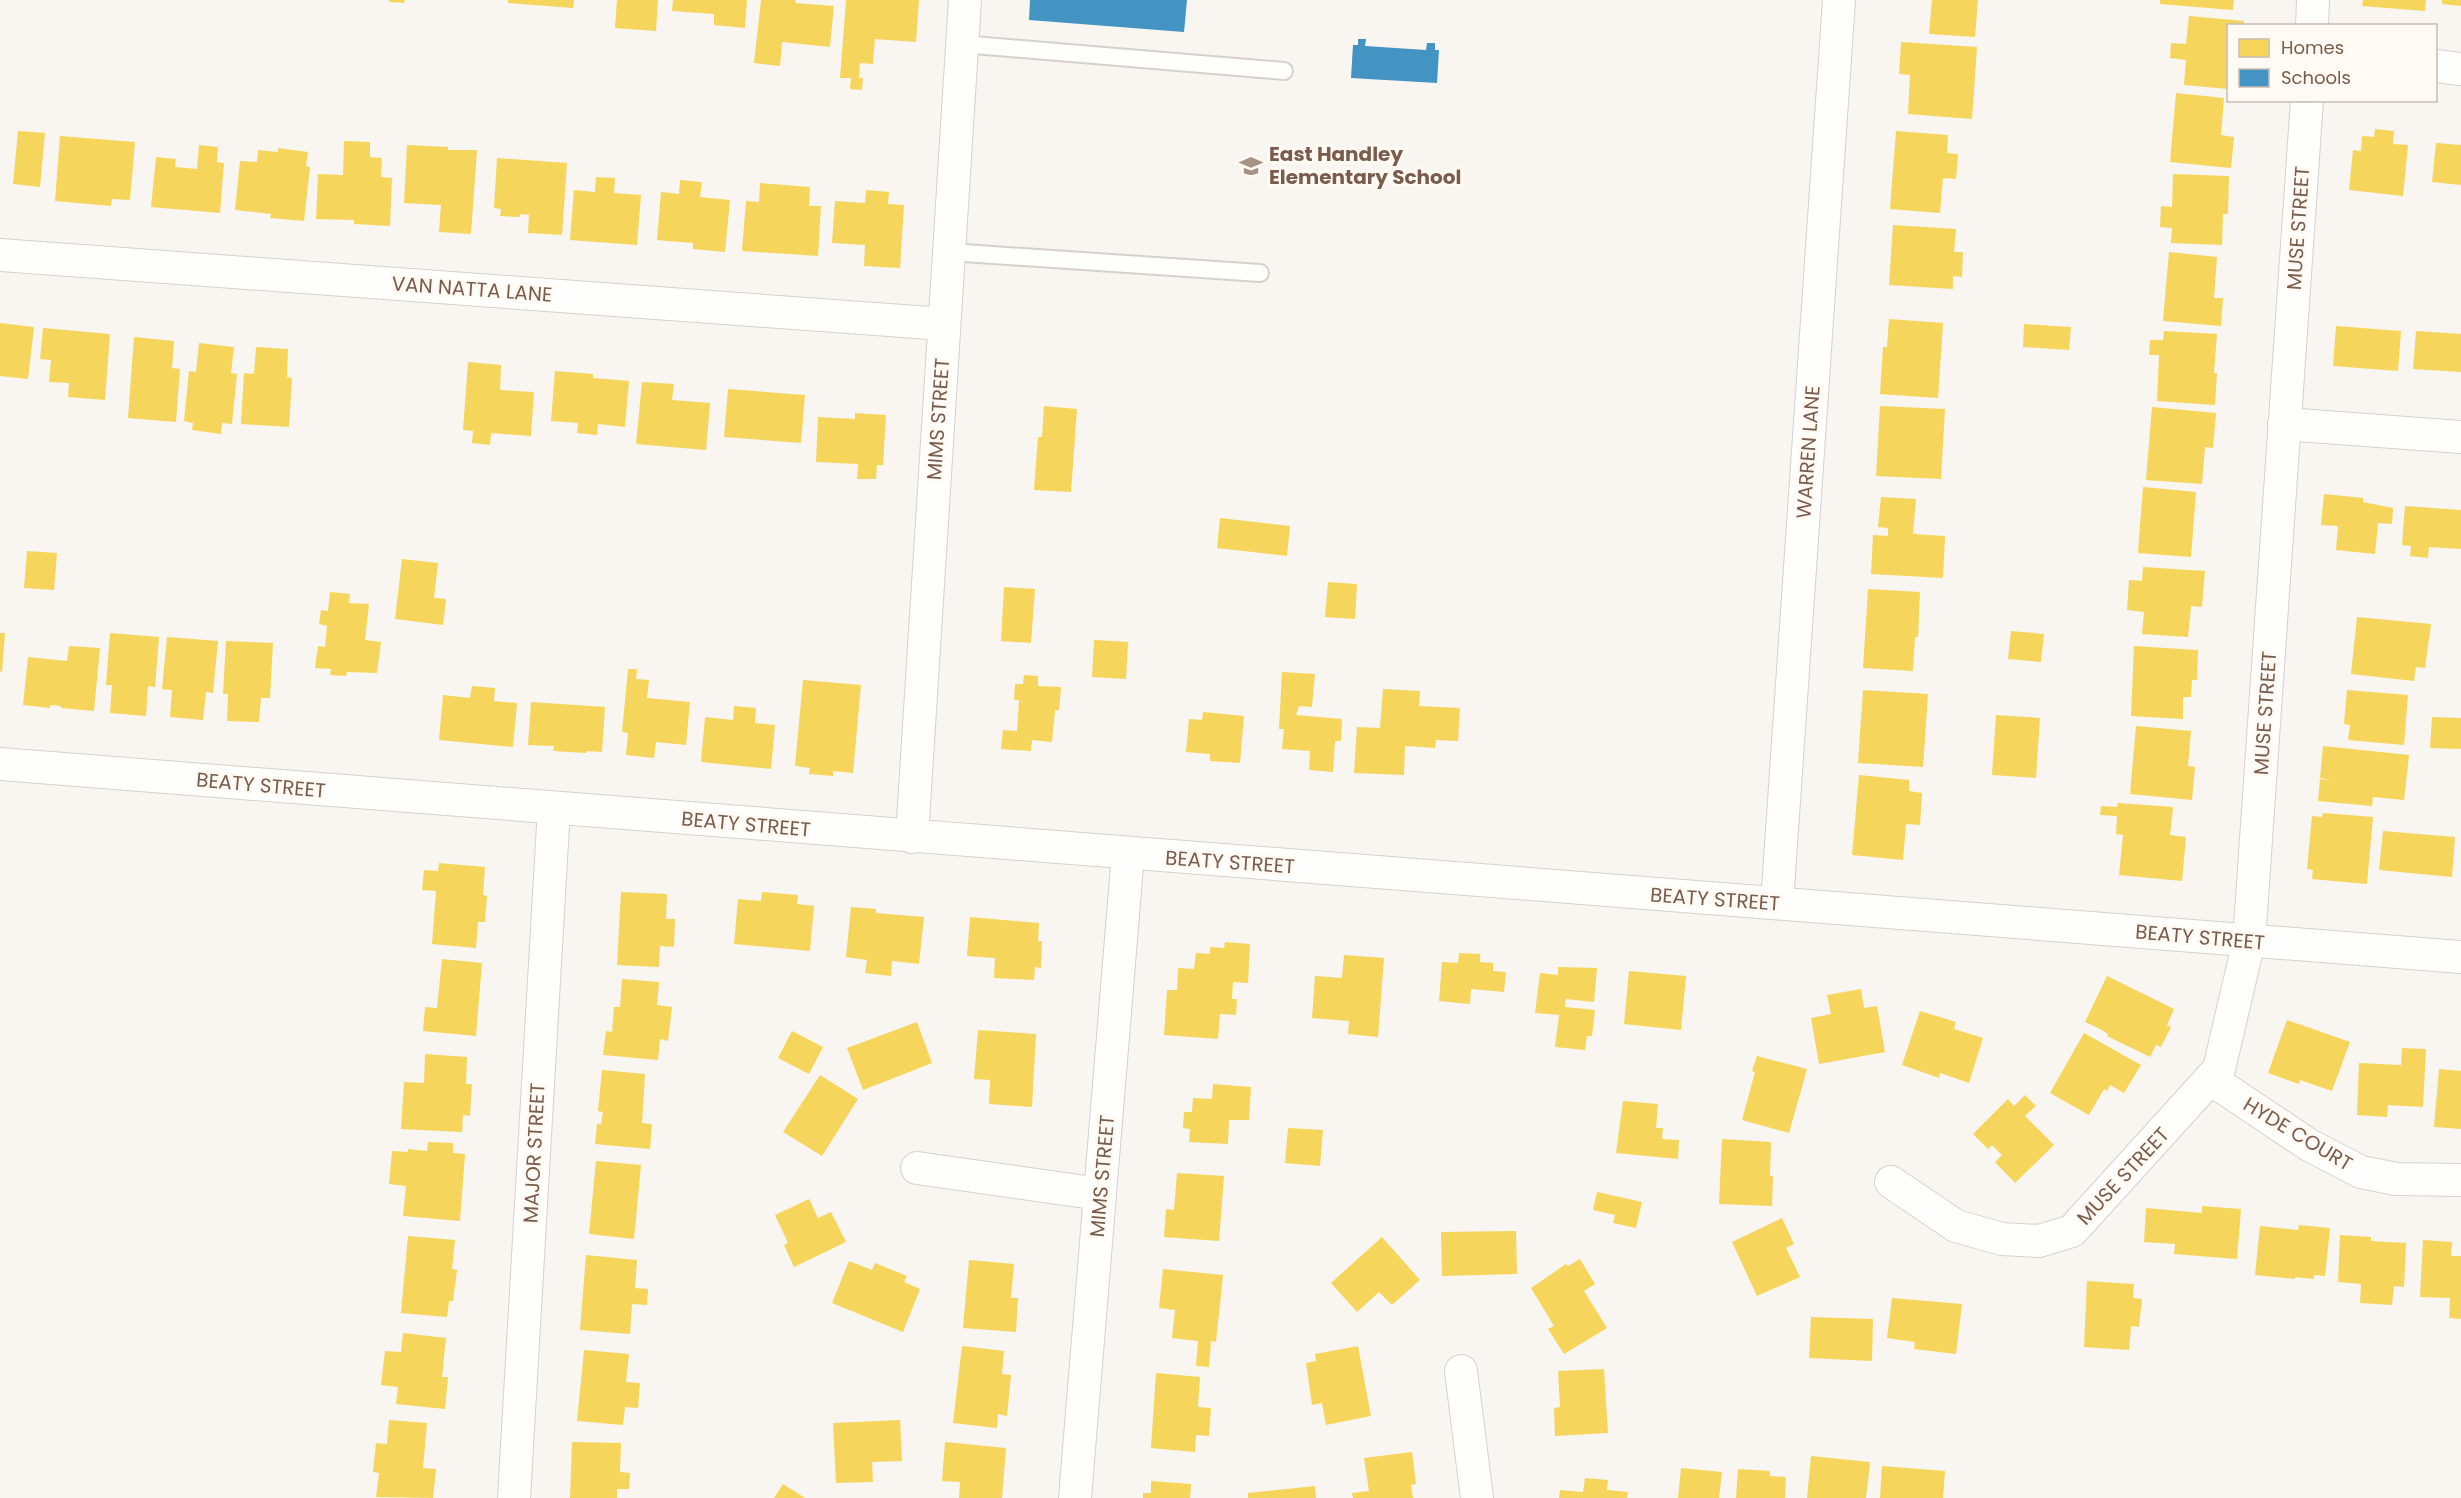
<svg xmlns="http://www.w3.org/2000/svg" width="2461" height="1498" font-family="Poppins,sans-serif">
<rect width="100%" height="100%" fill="#f9f5f0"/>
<path fill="#f6d55c" d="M 389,0 L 405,0 L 404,3 L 389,2 Z
M 508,0 L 574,0 L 573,8 L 508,3 Z
M 617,0 L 658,0 L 656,31 L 615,28 Z
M 673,0 L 747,0 L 745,28 L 714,25 L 714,14 L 672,11 Z
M 761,0 L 796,0 L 795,3 L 834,6 L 830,47 L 782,42 L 780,66 L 754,63 Z
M 846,0 L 919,0 L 916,42 L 875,39 L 873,64 L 860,63 L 859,78 L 863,78 L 862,90 L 850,89 L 851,78 L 840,78 Z
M 1932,0 L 1978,0 L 1975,37 L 1929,34 Z
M 2160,0 L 2234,0 L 2233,10 L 2160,4 Z
M 2363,0 L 2426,0 L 2425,11 L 2362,6 Z
M 2442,0 L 2461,0 L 2461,6 L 2442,4 Z
M 2189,16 L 2244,21 L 2243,26 L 2228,26 L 2228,89 L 2184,85 L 2186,60 L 2170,58 L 2171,43 L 2186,44 Z
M 1901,42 L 1977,47 L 1972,119 L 1908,114 L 1910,75 L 1899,74 Z
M 2176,93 L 2224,98 L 2221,135 L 2234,137 L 2231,168 L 2170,162 Z
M 2375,129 L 2394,131 L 2393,144 L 2408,145 L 2403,196 L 2349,190 L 2353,150 L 2361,151 L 2362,136 L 2374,137 Z
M 18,131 L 45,133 L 40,187 L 13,184 Z
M 1896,131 L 1948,135 L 1947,153 L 1958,154 L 1956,179 L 1943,178 L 1940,213 L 1890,209 Z
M 60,136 L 135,142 L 130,200 L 112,199 L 111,206 L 55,201 Z
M 344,141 L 370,142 L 370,157 L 382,158 L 381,177 L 392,178 L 390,226 L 354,224 L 354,220 L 316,219 L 318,174 L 343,175 Z
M 2436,143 L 2461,145 L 2461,185 L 2432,182 Z
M 199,145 L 218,147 L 217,162 L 224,163 L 220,213 L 151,207 L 156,157 L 176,159 L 175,167 L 197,169 Z
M 407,145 L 448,147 L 448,150 L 477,150 L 471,234 L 439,232 L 441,205 L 404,203 Z
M 278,148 L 308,152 L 306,166 L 310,167 L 304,221 L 270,218 L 271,214 L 235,210 L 240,161 L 257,162 L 258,150 L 278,152 Z
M 497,158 L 567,163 L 562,235 L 528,233 L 529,215 L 520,214 L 520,217 L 500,216 L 501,209 L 494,208 Z
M 2173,174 L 2229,176 L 2228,214 L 2223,214 L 2222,245 L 2171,243 L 2172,228 L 2160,227 L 2161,206 L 2172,207 Z
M 596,177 L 615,178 L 614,193 L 641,195 L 637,245 L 570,240 L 574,190 L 595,192 Z
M 680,180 L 702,182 L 700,197 L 730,200 L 725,252 L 693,249 L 693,243 L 657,240 L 661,192 L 679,194 Z
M 760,183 L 810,187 L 809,206 L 821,206 L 818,256 L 742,251 L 746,201 L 759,202 Z
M 866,190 L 889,192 L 888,204 L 904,205 L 900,268 L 864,266 L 865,245 L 832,243 L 835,201 L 865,203 Z
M 1893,225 L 1956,229 L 1954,252 L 1963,252 L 1962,277 L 1953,276 L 1953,289 L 1889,285 Z
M 2169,252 L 2217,257 L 2214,298 L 2223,298 L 2221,326 L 2163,321 Z
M 1889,319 L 1943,323 L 1938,398 L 1880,394 L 1883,347 L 1887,347 Z
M 0,323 L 34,327 L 28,379 L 0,376 Z
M 2024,324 L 2071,327 L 2069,350 L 2023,347 Z
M 2336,326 L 2401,331 L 2398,371 L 2333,366 Z
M 43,328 L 110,334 L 105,400 L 68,397 L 69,383 L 49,382 L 51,360 L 40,359 Z
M 2164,331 L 2217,334 L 2214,373 L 2217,373 L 2215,405 L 2157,401 L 2159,355 L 2149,355 L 2150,340 L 2163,340 Z
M 2416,331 L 2461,334 L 2461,372 L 2413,369 Z
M 134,337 L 174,341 L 172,368 L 180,369 L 176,422 L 128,418 Z
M 199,343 L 234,347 L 231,373 L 237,374 L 232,424 L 222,423 L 221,434 L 192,430 L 193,423 L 184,421 L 189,371 L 196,372 Z
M 256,347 L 288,349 L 287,377 L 292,378 L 289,427 L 241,424 L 244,373 L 254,374 Z
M 468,362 L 501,365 L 500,390 L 534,392 L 531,436 L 491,433 L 490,445 L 472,443 L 473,431 L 463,430 Z
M 555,371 L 593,374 L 593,378 L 629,381 L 625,427 L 598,424 L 597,435 L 577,433 L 578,423 L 551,421 Z
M 642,382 L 674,384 L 672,400 L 710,403 L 706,450 L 636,444 Z
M 728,389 L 805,395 L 801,443 L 724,437 Z
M 1044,406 L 1077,409 L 1071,492 L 1034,490 L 1038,437 L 1042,437 Z
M 1880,406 L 1945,409 L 1941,479 L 1876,476 Z
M 2152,407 L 2216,413 L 2213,448 L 2205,447 L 2202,484 L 2146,480 Z
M 855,413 L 886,415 L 883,465 L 877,465 L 876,479 L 857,479 L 858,464 L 816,462 L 818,417 L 855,419 Z
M 2143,487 L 2196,492 L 2191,557 L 2138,553 Z
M 2324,494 L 2363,498 L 2363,502 L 2393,508 L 2392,524 L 2378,523 L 2375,554 L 2336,550 L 2338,526 L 2321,525 Z
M 1881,497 L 1916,499 L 1913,534 L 1945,536 L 1943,578 L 1871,574 L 1873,535 L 1888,536 L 1888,528 L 1878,527 Z
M 2405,506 L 2461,510 L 2461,549 L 2429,547 L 2428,558 L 2410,556 L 2411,546 L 2402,545 Z
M 1220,518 L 1290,526 L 1287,556 L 1217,548 Z
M 27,551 L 57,553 L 54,590 L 24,588 Z
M 402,559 L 438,563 L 434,598 L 446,599 L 443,625 L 395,619 Z
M 2143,567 L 2205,571 L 2202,607 L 2191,606 L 2188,637 L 2142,634 L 2144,612 L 2127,610 L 2129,580 L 2142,581 Z
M 1328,582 L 1357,584 L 1355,619 L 1325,617 Z
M 1004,587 L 1035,589 L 1031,643 L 1001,641 Z
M 1868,589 L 1920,592 L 1918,637 L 1915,637 L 1913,671 L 1863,668 Z
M 330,592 L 350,594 L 349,603 L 369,604 L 365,640 L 381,642 L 377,673 L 347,672 L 346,676 L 330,675 L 331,669 L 315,668 L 318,646 L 325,647 L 327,626 L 319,624 L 321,610 L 328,611 Z
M 2357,617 L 2431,624 L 2425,668 L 2416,667 L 2414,681 L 2351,674 Z
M 2011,631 L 2044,634 L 2041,662 L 2008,659 Z
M 0,633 L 5,633 L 2,672 L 0,671 Z
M 110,633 L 159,637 L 155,687 L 148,686 L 146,716 L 110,713 L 112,685 L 106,685 Z
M 167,637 L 218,641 L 213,693 L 206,692 L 203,720 L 170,717 L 172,690 L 162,689 Z
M 1094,640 L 1128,642 L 1126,679 L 1092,677 Z
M 226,641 L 273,643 L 270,698 L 261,698 L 259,722 L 227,721 L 228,694 L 223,694 Z
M 69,646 L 100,648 L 94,711 L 61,708 L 61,706 L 50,705 L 50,708 L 23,705 L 28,657 L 67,661 Z
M 2134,646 L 2198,650 L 2197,680 L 2192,680 L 2191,697 L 2183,697 L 2183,719 L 2131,716 Z
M 628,669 L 637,669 L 636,679 L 649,680 L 647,698 L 690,702 L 686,745 L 656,742 L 654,758 L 626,755 L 628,733 L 622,732 Z
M 1282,672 L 1315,674 L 1312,707 L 1299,706 L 1296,715 L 1342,719 L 1341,741 L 1335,741 L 1333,772 L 1309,770 L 1310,751 L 1282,749 L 1284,729 L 1279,729 Z
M 1024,675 L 1038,676 L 1038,686 L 1061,687 L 1059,710 L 1055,710 L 1052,742 L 1032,740 L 1031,751 L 1001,749 L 1003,730 L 1017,731 L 1019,700 L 1014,700 L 1015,684 L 1023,684 Z
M 803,680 L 861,685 L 853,773 L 833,771 L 833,776 L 809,774 L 810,768 L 795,766 Z
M 472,686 L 495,688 L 494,701 L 517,703 L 513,747 L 439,740 L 443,695 L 470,698 Z
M 1383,689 L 1420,691 L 1419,706 L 1460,708 L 1458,741 L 1436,740 L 1435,748 L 1405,746 L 1404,775 L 1354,773 L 1357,727 L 1380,728 Z
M 1863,690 L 1928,694 L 1923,767 L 1858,763 Z
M 2347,690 L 2408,695 L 2404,745 L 2348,740 L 2350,725 L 2344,724 Z
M 531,702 L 605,707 L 602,752 L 587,751 L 586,753 L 553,751 L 554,746 L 528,745 Z
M 734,706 L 756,708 L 755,723 L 775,725 L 771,769 L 701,762 L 705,717 L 733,720 Z
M 1203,712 L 1244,716 L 1240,763 L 1210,761 L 1210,754 L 1186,752 L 1189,719 L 1202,720 Z
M 1996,715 L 2040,718 L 2036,778 L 1992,775 Z
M 2432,717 L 2461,718 L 2461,749 L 2430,748 Z
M 2136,726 L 2191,731 L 2188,766 L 2195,767 L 2192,800 L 2130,794 Z
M 2323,746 L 2409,755 L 2404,800 L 2373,797 L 2372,806 L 2318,801 L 2320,779 L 2333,781 L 2320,778 Z
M 1859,775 L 1909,780 L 1909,791 L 1922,793 L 1920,825 L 1906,824 L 1903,860 L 1852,855 Z
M 2118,803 L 2173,807 L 2170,835 L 2186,837 L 2182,881 L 2119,875 L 2123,835 L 2116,834 L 2117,816 L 2100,815 L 2101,806 L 2117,807 Z
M 2323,813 L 2373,817 L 2367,884 L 2312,879 L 2313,870 L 2307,869 L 2312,816 L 2322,817 Z
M 2383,831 L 2455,837 L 2452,877 L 2379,870 Z
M 439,863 L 485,867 L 483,895 L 487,896 L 485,922 L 478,922 L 476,948 L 432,944 L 436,891 L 422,890 L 424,870 L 438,871 Z
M 621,892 L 667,894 L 666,919 L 675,919 L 674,947 L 660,946 L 659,967 L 617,965 Z
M 762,892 L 798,895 L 797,904 L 814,906 L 810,951 L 734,944 L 738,899 L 761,901 Z
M 851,907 L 876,909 L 876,913 L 924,917 L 919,964 L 892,961 L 891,976 L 865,973 L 867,960 L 846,957 Z
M 970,917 L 1039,923 L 1038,941 L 1042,941 L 1041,968 L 1035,967 L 1034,980 L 994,978 L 995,958 L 967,956 Z
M 1225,942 L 1250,944 L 1248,983 L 1233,982 L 1232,999 L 1237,999 L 1236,1015 L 1220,1014 L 1218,1039 L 1164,1035 L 1167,990 L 1177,990 L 1178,968 L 1194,969 L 1196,953 L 1210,954 L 1210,947 L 1224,948 Z
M 1459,953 L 1480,954 L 1480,962 L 1493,963 L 1493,971 L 1506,972 L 1504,992 L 1471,989 L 1470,1004 L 1439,1001 L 1442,962 L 1458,963 Z
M 1344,955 L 1384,958 L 1378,1037 L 1348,1034 L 1349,1021 L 1312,1018 L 1315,976 L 1342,978 Z
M 442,959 L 482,963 L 476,1036 L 423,1031 L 425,1007 L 437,1008 Z
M 1558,967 L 1597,968 L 1594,1002 L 1566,999 L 1565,1007 L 1595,1010 L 1592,1036 L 1587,1036 L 1585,1050 L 1555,1047 L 1559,1015 L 1535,1013 L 1540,973 L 1558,975 Z
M 1629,971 L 1686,976 L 1681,1030 L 1624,1024 Z
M 2107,976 L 2174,1009 L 2167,1025 L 2171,1027 L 2161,1047 L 2156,1045 L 2150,1057 L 2107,1036 L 2108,1034 L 2100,1029 L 2085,1022 Z
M 622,979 L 659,982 L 657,1005 L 672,1007 L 668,1041 L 660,1039 L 658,1060 L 603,1055 L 606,1031 L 612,1032 L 614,1007 L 620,1007 Z
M 1861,989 L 1864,1008 L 1877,1006 L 1885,1052 L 1819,1064 L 1811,1018 L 1831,1014 L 1827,995 Z
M 1920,1011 L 1956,1022 L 1954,1029 L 1983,1038 L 1969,1083 L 1940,1073 L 1939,1078 L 1902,1065 Z
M 2287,1020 L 2350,1042 L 2332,1091 L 2300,1080 L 2299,1084 L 2268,1073 Z
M 917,1022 L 932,1063 L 863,1090 L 847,1048 Z
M 978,1030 L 1036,1034 L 1032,1107 L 989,1104 L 990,1080 L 974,1079 Z
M 792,1031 L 823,1047 L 809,1074 L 778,1058 Z
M 2084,1033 L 2141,1065 L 2124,1093 L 2110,1085 L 2107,1091 L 2104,1089 L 2089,1115 L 2050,1093 Z
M 2402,1048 L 2426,1049 L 2423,1107 L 2388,1105 L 2387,1117 L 2357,1115 L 2359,1063 L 2401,1065 Z
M 425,1054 L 467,1057 L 466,1084 L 472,1084 L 470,1116 L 463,1115 L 462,1132 L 401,1129 L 404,1082 L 424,1083 Z
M 1757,1056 L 1807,1069 L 1789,1133 L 1742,1120 L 1755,1072 L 1752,1071 Z
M 2439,1069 L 2461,1071 L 2461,1129 L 2434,1127 Z
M 602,1070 L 645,1074 L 642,1123 L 652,1124 L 650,1149 L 595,1144 L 597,1124 L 601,1124 L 603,1112 L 598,1111 Z
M 820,1075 L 858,1099 L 822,1156 L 783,1132 Z
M 1213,1084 L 1251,1087 L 1249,1120 L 1229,1120 L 1228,1144 L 1189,1142 L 1190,1129 L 1183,1128 L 1184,1112 L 1192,1112 L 1193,1098 L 1212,1099 Z
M 2025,1095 L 2036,1106 L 2025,1116 L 2054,1145 L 2015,1183 L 1995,1162 L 2002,1155 L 1992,1145 L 1988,1149 L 1973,1134 L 2008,1099 L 2014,1106 Z
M 1623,1101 L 1658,1104 L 1656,1128 L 1663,1128 L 1662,1139 L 1679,1140 L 1678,1159 L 1616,1153 Z
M 1288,1128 L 1323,1130 L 1320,1166 L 1285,1163 Z
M 1722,1139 L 1771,1142 L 1770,1176 L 1773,1176 L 1772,1206 L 1719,1204 Z
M 428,1142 L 453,1143 L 453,1153 L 465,1154 L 460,1221 L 403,1216 L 406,1186 L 389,1184 L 392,1151 L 408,1152 L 408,1149 L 427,1151 Z
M 596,1161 L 641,1165 L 634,1239 L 589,1234 Z
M 1177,1173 L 1224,1176 L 1219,1241 L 1164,1237 L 1166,1209 L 1174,1210 Z
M 1597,1192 L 1642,1202 L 1636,1228 L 1613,1223 L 1615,1215 L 1593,1210 Z
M 809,1199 L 818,1218 L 831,1212 L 846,1242 L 794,1267 L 784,1245 L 788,1243 L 775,1215 Z
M 2202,1206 L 2241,1209 L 2237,1259 L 2174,1254 L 2175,1244 L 2144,1242 L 2146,1208 L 2202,1213 Z
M 1782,1218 L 1794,1244 L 1786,1248 L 1800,1277 L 1757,1296 L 1732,1242 Z
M 2299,1225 L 2330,1228 L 2325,1276 L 2314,1275 L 2314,1279 L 2295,1277 L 2295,1279 L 2255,1275 L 2260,1226 L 2298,1230 Z
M 1516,1231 L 1517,1274 L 1442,1276 L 1441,1232 Z
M 2340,1235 L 2371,1237 L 2371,1241 L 2406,1243 L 2404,1287 L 2394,1286 L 2392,1305 L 2360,1303 L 2361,1284 L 2338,1282 Z
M 408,1236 L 455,1240 L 452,1269 L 457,1270 L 453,1301 L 449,1301 L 447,1317 L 401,1313 Z
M 1382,1237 L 1420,1280 L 1392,1305 L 1379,1292 L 1357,1312 L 1331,1283 Z
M 2423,1240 L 2452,1242 L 2451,1256 L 2461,1256 L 2461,1319 L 2449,1318 L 2450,1298 L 2420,1297 Z
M 586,1255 L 637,1260 L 635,1288 L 648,1289 L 647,1305 L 632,1304 L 630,1334 L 580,1330 Z
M 1580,1259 L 1595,1284 L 1584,1291 L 1607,1328 L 1564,1354 L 1548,1329 L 1554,1326 L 1531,1288 L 1566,1264 L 1568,1266 Z
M 969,1260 L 1014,1264 L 1011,1298 L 1018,1298 L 1016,1332 L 963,1328 Z
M 849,1261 L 872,1270 L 875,1263 L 907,1276 L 904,1282 L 920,1289 L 903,1332 L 832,1303 Z
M 1163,1269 L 1223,1275 L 1216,1342 L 1211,1341 L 1209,1367 L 1196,1366 L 1198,1341 L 1172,1338 L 1175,1310 L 1159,1308 Z
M 2087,1281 L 2134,1284 L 2133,1298 L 2142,1299 L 2139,1327 L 2131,1326 L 2129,1350 L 2084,1347 Z
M 1892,1298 L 1962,1304 L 1956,1354 L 1914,1349 L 1915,1342 L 1887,1338 Z
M 1811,1317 L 1873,1319 L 1872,1361 L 1809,1358 Z
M 403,1333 L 446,1338 L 442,1377 L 448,1377 L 445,1409 L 396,1404 L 398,1387 L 381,1385 L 385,1351 L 401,1352 Z
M 962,1346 L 1004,1351 L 1002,1374 L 1011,1375 L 1007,1416 L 998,1414 L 997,1428 L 953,1423 Z
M 1358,1346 L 1371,1416 L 1326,1425 L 1322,1403 L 1312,1405 L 1306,1363 L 1316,1361 L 1315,1354 Z
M 584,1350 L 629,1354 L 626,1382 L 640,1383 L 638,1408 L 625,1407 L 623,1425 L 577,1421 Z
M 1604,1369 L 1608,1433 L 1555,1436 L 1554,1408 L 1560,1407 L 1558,1371 Z
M 1156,1373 L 1200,1377 L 1198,1407 L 1211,1408 L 1209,1436 L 1196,1435 L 1195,1452 L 1151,1448 Z
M 389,1420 L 427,1423 L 423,1468 L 436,1469 L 433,1498 L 376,1497 L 379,1473 L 373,1472 L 376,1443 L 387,1444 Z
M 900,1420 L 902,1461 L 872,1462 L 873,1482 L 836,1483 L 833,1423 Z
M 572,1442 L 621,1443 L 620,1472 L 630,1473 L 629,1489 L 617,1489 L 617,1498 L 570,1498 Z
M 945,1442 L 1006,1448 L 1002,1498 L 959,1498 L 960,1482 L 942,1481 Z
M 1412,1452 L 1416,1484 L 1411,1485 L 1413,1498 L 1353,1498 L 1352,1493 L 1369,1491 L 1364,1458 Z
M 1811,1456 L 1870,1462 L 1866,1498 L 1807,1498 Z
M 1882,1466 L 1945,1471 L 1943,1498 L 1880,1498 Z
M 1681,1468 L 1722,1472 L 1719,1498 L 1678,1498 Z
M 1738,1469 L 1770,1471 L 1770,1476 L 1786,1477 L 1785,1498 L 1736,1498 Z
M 1585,1478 L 1608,1480 L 1607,1490 L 1628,1492 L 1627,1498 L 1559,1498 L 1560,1490 L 1583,1492 Z
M 1151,1481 L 1191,1484 L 1190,1498 L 1143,1498 L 1143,1493 L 1151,1493 Z
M 783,1484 L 805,1498 L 774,1498 Z
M 1315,1486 L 1316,1498 L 1248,1498 L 1248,1493 Z"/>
<path fill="#4393c3" d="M 1030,0 L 1187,0 L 1184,32 L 1029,20 Z
M 1358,39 L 1366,39 L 1365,46 L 1426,50 L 1427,43 L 1435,43 L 1435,50 L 1439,50 L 1437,83 L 1351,78 L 1353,45 L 1358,45 Z"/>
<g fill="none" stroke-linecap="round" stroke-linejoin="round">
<g stroke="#d7d1cb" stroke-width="20">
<path id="lane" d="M 962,44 L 1284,71
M 949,252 L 1260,273"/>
</g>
<g stroke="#d7d1cb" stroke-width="34">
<path id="street" d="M 2312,26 L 2313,0
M 2436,66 L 2461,69
M 0,255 L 944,324
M 2284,424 L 2461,437
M 0,764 L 2461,957
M 912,837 L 965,0
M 1777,903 L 1839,0
M 2212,1080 L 2309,1145 L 2361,1172 L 2396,1179 L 2461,1180
M 917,1168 L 1100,1194
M 1891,1182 L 1956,1226 L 2002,1239 L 2039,1241 L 2072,1231 L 2219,1069 L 2249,941 L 2307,100
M 1461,1371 L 1477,1498
M 514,1498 L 554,808
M 1075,1498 L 1128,854"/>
</g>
<use href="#lane" stroke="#fefefd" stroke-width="16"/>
<use href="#street" stroke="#fefefd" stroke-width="32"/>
</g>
<defs>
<g id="school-bare" transform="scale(1.8)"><path d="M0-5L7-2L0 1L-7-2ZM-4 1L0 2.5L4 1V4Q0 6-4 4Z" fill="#a69286" stroke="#fffaf3" stroke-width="2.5" paint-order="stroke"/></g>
</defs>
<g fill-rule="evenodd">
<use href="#school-bare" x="1251" y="166"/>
</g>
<g text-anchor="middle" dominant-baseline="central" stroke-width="6" stroke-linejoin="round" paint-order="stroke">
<g font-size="20" font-weight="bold" fill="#7a5c4d" stroke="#fffaf3" text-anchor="start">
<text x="1269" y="154">East Handley<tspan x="1269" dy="23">Elementary School</tspan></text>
</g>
<g font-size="20" fill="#7a5c4d" stroke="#fffaf3">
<text transform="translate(2298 228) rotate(-86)">MUSE STREET</text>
<text transform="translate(472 289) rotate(4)">VAN NATTA LANE</text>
<text transform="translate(938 419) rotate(-86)">MIMS STREET</text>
<text transform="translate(1808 452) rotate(-86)">WARREN LANE</text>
<text transform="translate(2265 713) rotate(-86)">MUSE STREET</text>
<text transform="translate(261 785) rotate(5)">BEATY STREET</text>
<text transform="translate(746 824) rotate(5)">BEATY STREET</text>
<text transform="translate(1230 862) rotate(4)">BEATY STREET</text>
<text transform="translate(1715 899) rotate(4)">BEATY STREET</text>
<text transform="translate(2200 937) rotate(5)">BEATY STREET</text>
<text transform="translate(2298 1134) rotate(31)">HYDE COURT</text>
<text transform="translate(534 1153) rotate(-87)">MAJOR STREET</text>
<text transform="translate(1102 1176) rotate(-85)">MIMS STREET</text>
<text transform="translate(2123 1176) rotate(-47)">MUSE STREET</text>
</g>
</g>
<rect x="2227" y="24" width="210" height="78" fill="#fffaf3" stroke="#cabbb1" stroke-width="1.5"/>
<rect x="2239" y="39" width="30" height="18" fill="#f6d55c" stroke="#cabbb1" stroke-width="1.5"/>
<text x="2281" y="54" font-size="18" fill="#7a5c4d">Homes</text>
<rect x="2239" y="69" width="30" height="18" fill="#4393c3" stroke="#cabbb1" stroke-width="1.5"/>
<text x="2281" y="84" font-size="18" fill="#7a5c4d">Schools</text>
</svg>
